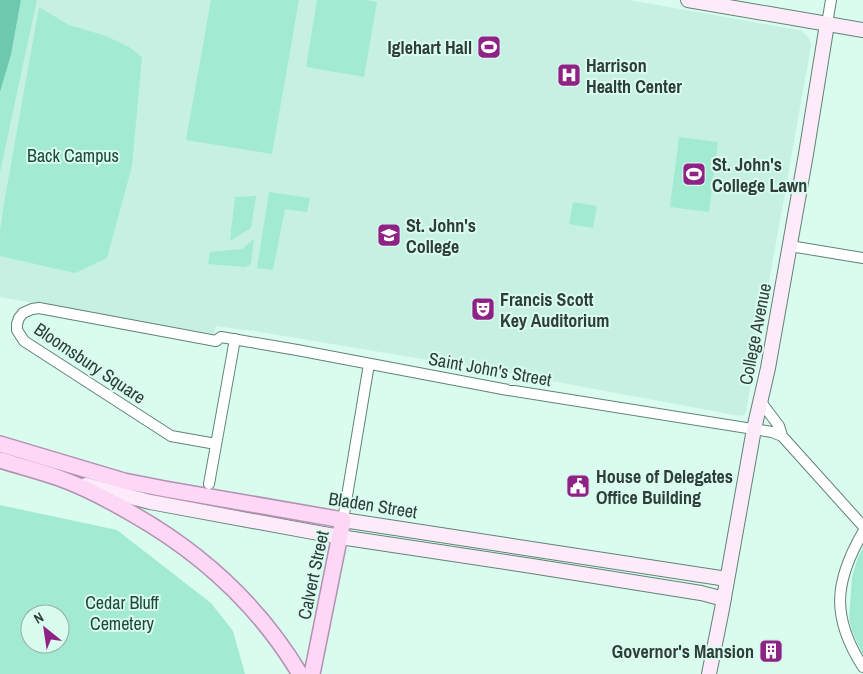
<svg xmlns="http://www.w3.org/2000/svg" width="863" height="674" font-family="'Archivo Narrow',sans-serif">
<rect width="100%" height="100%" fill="#d9fcef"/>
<path fill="#c6f1e2" d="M 37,0 L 629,0 L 794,29 L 802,31 L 809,38 L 811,46 L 746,412 L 744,415 L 740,416 L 519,375 L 266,333 L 216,326 L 214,334 L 0,297 L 0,173 Z"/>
<path fill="#a2ebd2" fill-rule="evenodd" d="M 21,0 L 37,0 L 0,173 L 0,92 L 11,55 Z
M 211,0 L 299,0 L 272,154 L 186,140 Z
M 317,0 L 366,0 L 377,2 L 364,77 L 306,67 Z
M 39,7 L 69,25 L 106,36 L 129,47 L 142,57 L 132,166 L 107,258 L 75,273 L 0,256 L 0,231 L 3,209 Z
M 679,137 L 718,142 L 709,212 L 670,207 Z
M 269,192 L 310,198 L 307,212 L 285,209 L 273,270 L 257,268 Z
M 256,196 L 251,228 L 230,241 L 235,197 Z
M 573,202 L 597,206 L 593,228 L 569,224 Z
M 254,239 L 251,264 L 245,267 L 208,264 L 210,252 L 242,249 Z
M 0,505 L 117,530 L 211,603 L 233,631 L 245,674 L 0,674 ZM 30,614 L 60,614 L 60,644 L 30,644 Z
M 863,548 L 863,655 L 852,631 L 849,618 L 852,577 L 858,557 Z"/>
<path fill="#6ec8ad" d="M 0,0 L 21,0 L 11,55 L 0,92 Z"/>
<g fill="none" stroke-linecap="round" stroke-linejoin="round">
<g stroke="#628277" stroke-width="12">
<path id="street" d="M 827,24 L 831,0
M 790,246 L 863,258
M 761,402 L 779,426 L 782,436
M 216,444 L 171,436 L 24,341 L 17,330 L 17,324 L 19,318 L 23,313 L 32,309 L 39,308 L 216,341 L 221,337 L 297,350 L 508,390 L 772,432 L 782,436 L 863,526
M 209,484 L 235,339
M 343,520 L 369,364
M 863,532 C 834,582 831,617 863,667"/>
</g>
<g stroke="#628277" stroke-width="16">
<path id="secondary" d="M 688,0 L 863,30
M 86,485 L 150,502 L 340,537 L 532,566 L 701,593 L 724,599
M 343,520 L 727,579
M 709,674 L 722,609 L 754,429 L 768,368 L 806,154 L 827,24"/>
</g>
<g stroke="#b390b0" stroke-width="18">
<path id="primary" d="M 0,444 L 124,481 L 165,489 L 343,520 L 312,674
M 0,460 C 19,466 39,471 59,478 C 84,487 107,499 131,513 C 202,553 258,604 300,674"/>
</g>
<use href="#street" stroke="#fff" stroke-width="10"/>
<use href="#secondary" stroke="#feebfa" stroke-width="14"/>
<use href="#primary" stroke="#fcd7f6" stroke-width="15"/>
</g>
<defs>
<g id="stadium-square" transform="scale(1.25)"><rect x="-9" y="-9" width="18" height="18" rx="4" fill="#8f2285" stroke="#d9fcef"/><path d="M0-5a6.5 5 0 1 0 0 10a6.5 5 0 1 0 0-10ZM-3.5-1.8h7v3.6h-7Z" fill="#fff"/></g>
<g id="hospital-square" transform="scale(1.25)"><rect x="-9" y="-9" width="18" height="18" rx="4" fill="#8f2285" stroke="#d9fcef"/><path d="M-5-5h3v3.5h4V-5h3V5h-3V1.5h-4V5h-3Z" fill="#fff"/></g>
<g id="university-square" transform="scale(1.25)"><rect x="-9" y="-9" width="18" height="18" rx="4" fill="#8f2285" stroke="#d9fcef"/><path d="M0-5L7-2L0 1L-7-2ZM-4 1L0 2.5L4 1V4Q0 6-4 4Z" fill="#fff"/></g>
<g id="theatre-square" transform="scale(1.25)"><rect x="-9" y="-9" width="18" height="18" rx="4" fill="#8f2285" stroke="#d9fcef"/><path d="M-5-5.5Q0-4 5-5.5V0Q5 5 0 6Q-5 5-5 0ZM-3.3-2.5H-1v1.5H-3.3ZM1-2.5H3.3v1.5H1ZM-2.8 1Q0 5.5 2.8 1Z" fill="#fff"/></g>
<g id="civic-square" transform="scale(1.25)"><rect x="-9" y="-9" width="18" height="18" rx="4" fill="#8f2285" stroke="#d9fcef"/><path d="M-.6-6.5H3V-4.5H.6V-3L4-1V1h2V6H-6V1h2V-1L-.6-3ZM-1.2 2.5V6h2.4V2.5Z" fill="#fff"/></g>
<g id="building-square" transform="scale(1.25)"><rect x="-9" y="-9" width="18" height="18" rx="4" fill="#8f2285" stroke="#d9fcef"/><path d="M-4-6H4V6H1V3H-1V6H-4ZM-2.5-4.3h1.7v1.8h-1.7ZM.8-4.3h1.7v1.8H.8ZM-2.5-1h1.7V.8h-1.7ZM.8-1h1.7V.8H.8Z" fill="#fff"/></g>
</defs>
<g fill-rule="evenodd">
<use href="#stadium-square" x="489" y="47"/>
<use href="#hospital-square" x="569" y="75"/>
<use href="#stadium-square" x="694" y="174"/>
<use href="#university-square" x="389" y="235"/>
<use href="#theatre-square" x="483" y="309"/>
<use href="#civic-square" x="578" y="486"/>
<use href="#building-square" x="771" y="651"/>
</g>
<g text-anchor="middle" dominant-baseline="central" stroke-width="4" stroke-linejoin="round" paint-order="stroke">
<g font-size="18" font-weight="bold" fill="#2f3d38" stroke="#d9fcef" text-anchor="start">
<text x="472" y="47" text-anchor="end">Iglehart Hall</text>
<text x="586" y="65">Harrison<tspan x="586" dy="21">Health Center</tspan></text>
<text x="712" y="164">St. John's<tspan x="712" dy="21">College Lawn</tspan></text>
<text x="406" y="225">St. John's<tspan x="406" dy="21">College</tspan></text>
<text x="500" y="299">Francis Scott<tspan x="500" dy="21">Key Auditorium</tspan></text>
<text x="596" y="476">House of Delegates<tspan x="596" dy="21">Office Building</tspan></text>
<text x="754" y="651" text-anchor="end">Governor's Mansion</text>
</g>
<g font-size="18" fill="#1e463a" stroke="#d9fcef">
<text x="73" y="155">Back Campus</text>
<text x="122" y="602">Cedar Bluff<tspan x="122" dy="21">Cemetery</tspan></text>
</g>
<g font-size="18" fill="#2f3d38" stroke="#d9fcef">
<text transform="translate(755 334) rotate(-79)">College Avenue</text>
<text transform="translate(90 363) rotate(34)">Bloomsbury Square</text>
<text transform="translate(490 369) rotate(10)">Saint John's Street</text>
<text transform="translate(373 505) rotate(9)">Bladen Street</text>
<text transform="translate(313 575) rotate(-78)">Calvert Street</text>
</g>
</g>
<g transform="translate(45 629) rotate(330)"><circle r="24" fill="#d9fcef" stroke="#95b0a6"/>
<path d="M0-4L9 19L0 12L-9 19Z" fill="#8f2285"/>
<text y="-8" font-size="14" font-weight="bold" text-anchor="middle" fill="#2f3d38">N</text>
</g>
</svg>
